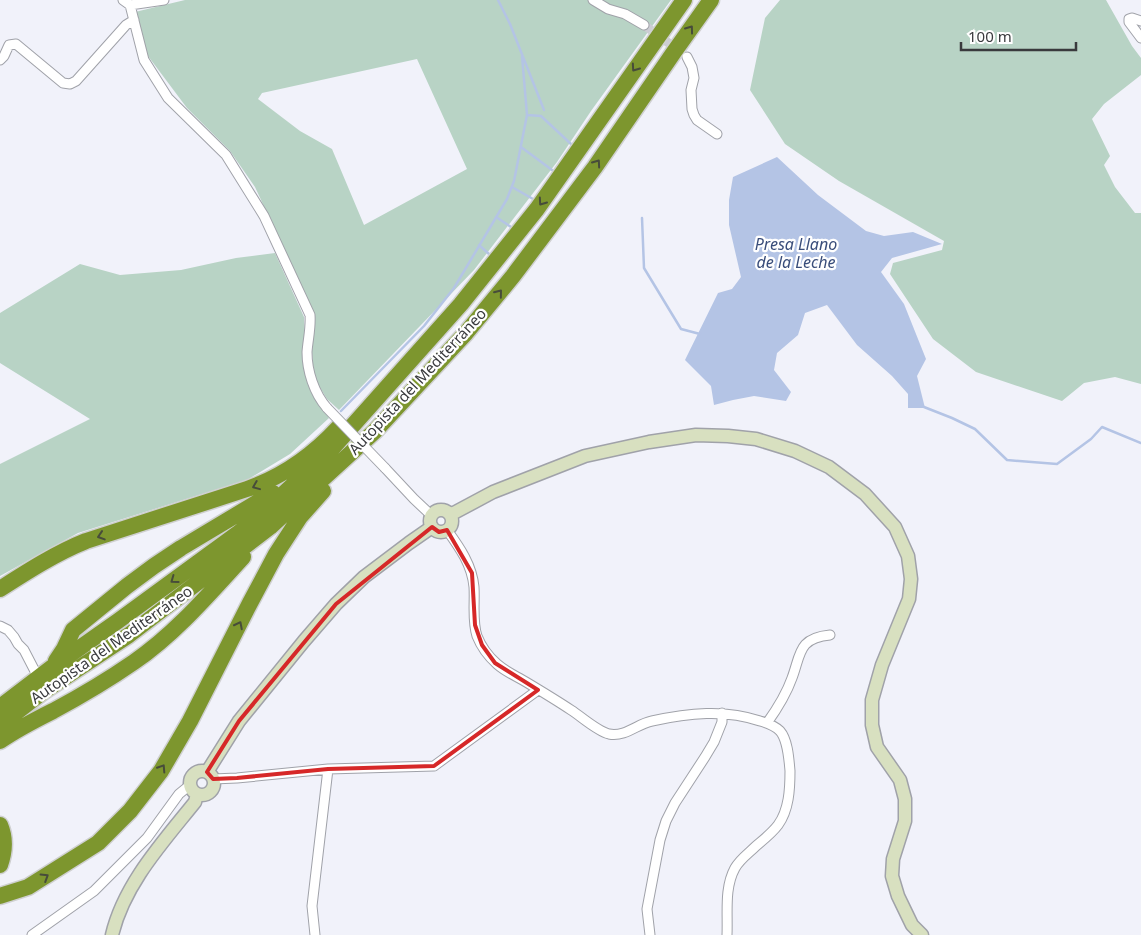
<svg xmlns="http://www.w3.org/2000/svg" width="1141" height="935" font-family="'Noto Sans',sans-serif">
<rect width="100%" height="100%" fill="#f1f2fa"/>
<path fill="#b8d3c5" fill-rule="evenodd" d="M 185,0 L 671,0 L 591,111 L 557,162 L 517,214 L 474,270 L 339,410 L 327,399 L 314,378 L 312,351 L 314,326 L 297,277 L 255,187 L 230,151 L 187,108 L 148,56 L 135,12 ZM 417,59 L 467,169 L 364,225 L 332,149 L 300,131 L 258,99 L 262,93 Z
M 780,0 L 1106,0 L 1132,46 L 1141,58 L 1141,75 L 1104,104 L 1092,119 L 1110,156 L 1104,165 L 1115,187 L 1135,213 L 1141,213 L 1141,384 L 1115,377 L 1084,383 L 1062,401 L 976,372 L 933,339 L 890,274 L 893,263 L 942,250 L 944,241 L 839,181 L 785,144 L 750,90 L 765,18 Z
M 275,253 L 304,317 L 307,383 L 329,418 L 290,454 L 247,480 L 78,533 L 0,576 L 0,464 L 90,419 L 0,363 L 0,313 L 80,264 L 120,275 L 181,270 L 236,258 Z"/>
<path fill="#b4c4e5" d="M 777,157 L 818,195 L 866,231 L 884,236 L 913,232 L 942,244 L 892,258 L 881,272 L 904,304 L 926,359 L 917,376 L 925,408 L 908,408 L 908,394 L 892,376 L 857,345 L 827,305 L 805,313 L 798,335 L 777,353 L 774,370 L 791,392 L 786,401 L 754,396 L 733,400 L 714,405 L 711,386 L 685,360 L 718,293 L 732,289 L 741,277 L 729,225 L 729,200 L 733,177 Z"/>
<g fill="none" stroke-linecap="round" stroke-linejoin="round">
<path stroke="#b4c4e5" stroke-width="2.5" d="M 498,0 L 510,24 L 544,110
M 527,115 L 541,116 L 571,144
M 521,147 L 552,170
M 512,187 L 533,199
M 496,217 L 511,227
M 642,218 L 644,268 L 681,329 L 700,334
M 479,245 L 489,254
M 924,407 L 952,418 L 975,429 L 1007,460 L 1057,464 L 1091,439 L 1102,427 L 1141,443
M 341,411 L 424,326 L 454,288 L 507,199 L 514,181 L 527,115 L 522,56"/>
<path stroke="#cccdd4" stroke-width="9" stroke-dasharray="9 4.5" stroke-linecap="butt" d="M 644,25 L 678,50"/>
<g stroke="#a0a2a9" stroke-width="11">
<path id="street" d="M 123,0 L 130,5 L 144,60 L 168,98 L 226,155 L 264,216 L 310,315 C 311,328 308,339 307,352 C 307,371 314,393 327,408
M 593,0 L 608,9 L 625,14 L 644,25
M 130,5 L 164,0
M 1141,21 L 1132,18 L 1129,19 L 1129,22 L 1141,38
M 687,57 L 692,67 L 694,78 L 691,90 L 692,109 L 694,115 L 697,120 L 717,134
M 0,60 L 4,56 L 9,45 L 16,44 L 63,83 L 70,84 L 76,81 L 126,25 L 134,20
M 385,468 L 414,499 L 431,515
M 447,530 C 460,548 472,565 474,587 C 475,603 472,621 477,636 C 481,646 489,657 497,664 C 506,672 516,676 526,682 C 541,691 556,700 571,710 C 582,717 597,731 609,734 C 626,737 637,724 652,721 C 688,713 725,709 760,721 C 767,723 775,726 780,731 C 788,740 789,760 790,771 C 790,789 789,810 778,825 C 772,833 763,840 756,846 C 749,853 740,859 735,868 C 724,888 728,913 727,935
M 0,626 L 8,630 L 14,637 L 18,644 L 24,650 L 38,677
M 767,723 C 777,709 786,695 792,678 C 801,654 798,638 830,635
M 213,779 L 237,778 L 328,769 L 434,766 L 538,690
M 32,935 L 94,891 L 147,838 L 179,794 L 190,785
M 315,935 L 312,906 L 328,769
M 650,935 L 647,909 L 660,840 L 666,821 L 675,803 L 705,757 L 714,742 L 722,722 L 722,713"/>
</g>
<g stroke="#a0a2a9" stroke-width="15">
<path id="secondary" d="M430 521a11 11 0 1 1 22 0a11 11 0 1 1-22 0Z
M 450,515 L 493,492 L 585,456 L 649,442 L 696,435 L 728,436 L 756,439 L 795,451 L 829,467 L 865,494 L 895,527 L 908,556 L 911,579 L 909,599 L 882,665 L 872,700 L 872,725 L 877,747 L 900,780 L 905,799 L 905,821 L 893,859 L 892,876 L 898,896 L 912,925 L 922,935
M190 783a12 12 0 1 1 24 0a12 12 0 1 1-24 0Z
M 207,772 L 239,721 L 304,641 L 336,604 L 364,577 L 409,543 L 432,527
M 112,935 C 124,884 163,842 195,802 L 197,794"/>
</g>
<g stroke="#cfd0d0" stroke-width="19">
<path id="highway" d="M 0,589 C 28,571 56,553 86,541 L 247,489 C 282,477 313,455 338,428
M 56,661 L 64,649 L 73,630 L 127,586 L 154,566 L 181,548 L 273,493
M 0,707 L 51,668 L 118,621 L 237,534 L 255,520 L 330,451 L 461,304 L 537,209 L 684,0
M 0,725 L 44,691 L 129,635 L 270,527 L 375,431 L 466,333 L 513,276 L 595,167 L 674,52 L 711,0
M 0,741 C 17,729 35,720 53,711 C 81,696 108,680 134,662 C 176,633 209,594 243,557
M 0,825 C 6,839 5,851 0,865
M 0,896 L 28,887 L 98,843 L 130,811 L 161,771 L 190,721 L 250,603 L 276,554 L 300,517 L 323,491"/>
</g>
<use href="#street" stroke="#fff" stroke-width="9"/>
<use href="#secondary" stroke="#d8e0c0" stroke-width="12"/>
<use href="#highway" stroke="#7d962e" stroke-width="16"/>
<g stroke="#a0a2a9" stroke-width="11" stroke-linecap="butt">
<path id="street-bridge" d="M 327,408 L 385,468"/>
</g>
<use href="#street-bridge" stroke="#fff" stroke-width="9"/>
</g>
<defs><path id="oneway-chevron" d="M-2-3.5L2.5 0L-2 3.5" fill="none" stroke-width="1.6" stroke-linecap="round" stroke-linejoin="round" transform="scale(1.25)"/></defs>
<g stroke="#474c3a">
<use href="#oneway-chevron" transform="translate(690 29) rotate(-54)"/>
<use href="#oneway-chevron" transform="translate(635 68) rotate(125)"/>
<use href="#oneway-chevron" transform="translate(597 163) rotate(-55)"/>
<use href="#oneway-chevron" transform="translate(542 202) rotate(125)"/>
<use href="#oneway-chevron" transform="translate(499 293) rotate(-51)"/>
<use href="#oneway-chevron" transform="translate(256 486) rotate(158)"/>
<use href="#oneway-chevron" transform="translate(101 536) rotate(162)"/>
<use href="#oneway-chevron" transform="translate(174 580) rotate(144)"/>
<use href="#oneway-chevron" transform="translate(239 625) rotate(-63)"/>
<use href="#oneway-chevron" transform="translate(162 768) rotate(-57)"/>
<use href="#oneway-chevron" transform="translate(45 877) rotate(-32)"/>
</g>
<path fill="none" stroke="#d62828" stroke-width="4" stroke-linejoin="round" d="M 432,527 L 439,532 L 447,530 L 472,573 L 475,625 L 482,645 L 495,663 L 538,690 L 434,766 L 328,769 L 237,778 L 213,779 L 207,772 L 239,721 L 336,604 Z"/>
<g text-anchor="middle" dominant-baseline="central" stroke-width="4.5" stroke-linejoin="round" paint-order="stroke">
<g font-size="15" fill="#393a3d" stroke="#fff">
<text transform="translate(417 381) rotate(-47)">Autopista del Mediterráneo</text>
<text transform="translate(111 644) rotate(-35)">Autopista del Mediterráneo</text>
</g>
<g font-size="16" font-style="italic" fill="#394d7a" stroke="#fff">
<text x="796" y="244">Presa Llano<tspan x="796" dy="18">de la Leche</tspan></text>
</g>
</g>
<path d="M961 42v8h115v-8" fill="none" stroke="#393a3d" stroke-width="2.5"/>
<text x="968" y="42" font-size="15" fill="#393a3d" stroke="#ffffff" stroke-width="4" paint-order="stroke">100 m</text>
</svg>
